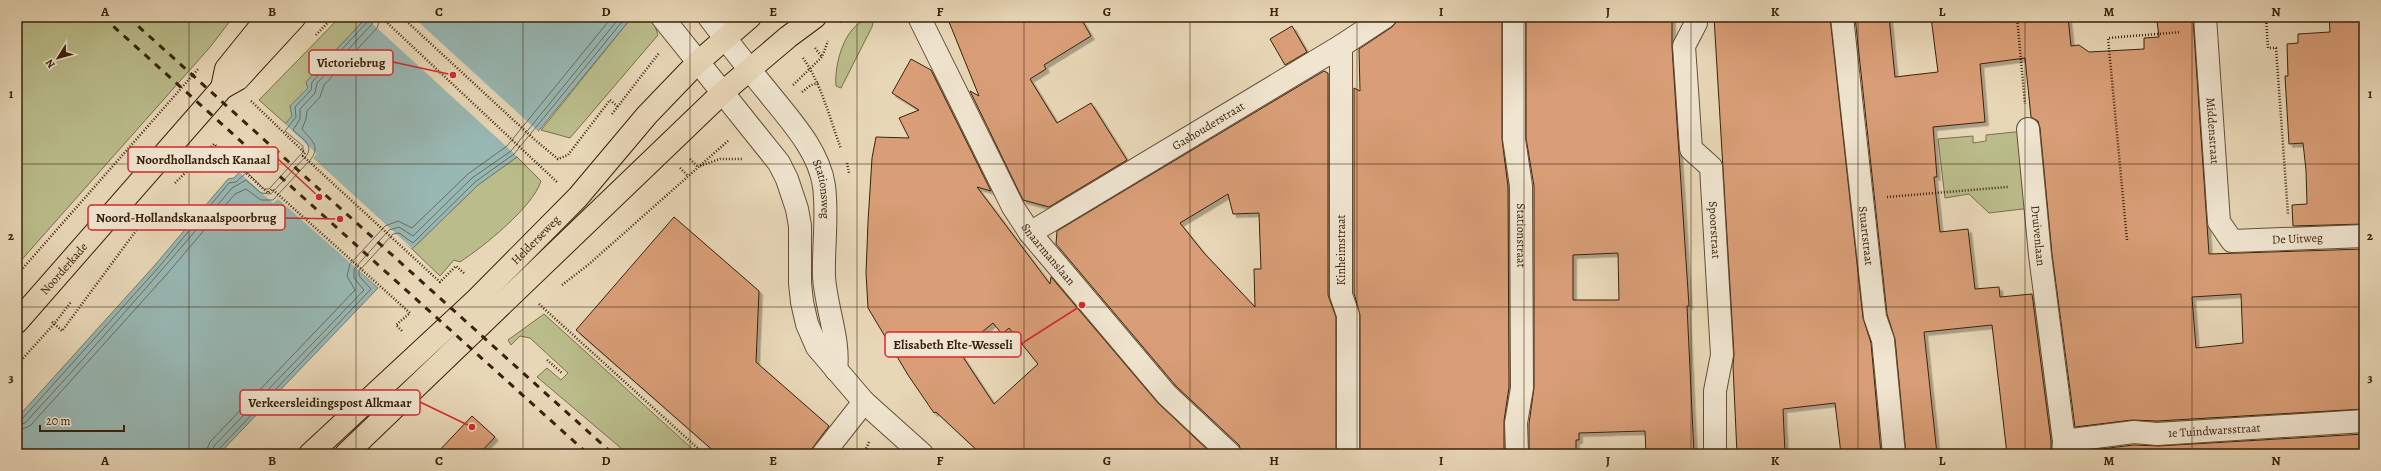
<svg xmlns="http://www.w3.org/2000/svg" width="2381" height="471" font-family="Alegreya,serif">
<defs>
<filter id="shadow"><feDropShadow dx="3.5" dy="3.5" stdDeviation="0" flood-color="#0004"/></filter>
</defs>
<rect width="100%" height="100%" fill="#e8d7b7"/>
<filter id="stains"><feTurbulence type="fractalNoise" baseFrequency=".005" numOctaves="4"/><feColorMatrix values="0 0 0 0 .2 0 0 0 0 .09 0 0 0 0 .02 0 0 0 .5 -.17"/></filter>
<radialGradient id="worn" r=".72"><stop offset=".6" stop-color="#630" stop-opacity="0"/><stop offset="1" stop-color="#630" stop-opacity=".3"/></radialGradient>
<path fill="#babd8b" stroke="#7a704b" d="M 17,17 L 233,17 L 211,46 L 17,265 Z
M 340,17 L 366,18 L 306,82 L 308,88 L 290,106 L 292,116 L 286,124 L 259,100 Z
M 632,17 L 652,17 L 658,35 L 570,138 L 541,130 Z
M 869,19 L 873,23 L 872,27 L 841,88 L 836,86 C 834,66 844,24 869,19 Z
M 2024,131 L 2031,208 L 1989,213 L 1969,194 L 1945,198 L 1938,139 L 1973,136 L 1973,143 L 1986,141 L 1986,135 Z
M 517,157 L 541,181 C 533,207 483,247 460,262 L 454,260 L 440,276 L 412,249 L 478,185 Z
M 544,314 L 698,454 L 628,454 L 537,377 L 547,368 L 561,380 L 568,373 L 530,338 L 520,336 L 511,345 L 508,340 Z"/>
<path fill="#98b8b4" stroke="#727c70" d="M 367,17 L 632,17 L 517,157 L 478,185 L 412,249 L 396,236 L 362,273 L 378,288 L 219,454 L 17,454 L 17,418 L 155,265 L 228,179 L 234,178 L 246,165 L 267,186 L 301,149 L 279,131 L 292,116 L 290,106 L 308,88 L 306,82 Z"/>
<path fill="#e8d7b7" d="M 365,17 L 413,17 L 541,134 L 519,158 Z
M 284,123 L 317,154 L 313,158 L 414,250 L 396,238 L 365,273 L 380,286 L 380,289 L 278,199 L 273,203 L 238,171 L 247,163 L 267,183 L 298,149 L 277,132 Z"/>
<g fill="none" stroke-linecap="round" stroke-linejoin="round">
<path stroke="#686d60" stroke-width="1" d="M 17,420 L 22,419 L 158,268 L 229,183 L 236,182 L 247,172 L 264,189 L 269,189 L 303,152 L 303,146 L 285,131 L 296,117 L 295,107 L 311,90 L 312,82 L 368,21 L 370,17
M 17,425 L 25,423 C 96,346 164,268 232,188 L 246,180 L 261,193 L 271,194 L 307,155 C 314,144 300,137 293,130 L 300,119 L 300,109 L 315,93 L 317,83 L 372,24 L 375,17
M 17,431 L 30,426 L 166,275 L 235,194 L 246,189 L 261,200 L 273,200 L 311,159 C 321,146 310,139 302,129 L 306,119 L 307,111 L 320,97 L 324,85 L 377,28 L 381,17
M 205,454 L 210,442 L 355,290 L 347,276 L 350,264 L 385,226 L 398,221 L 412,228 L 468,174 L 507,146 L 612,17
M 211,454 L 214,446 L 364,290 L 354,278 L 354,269 L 389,230 L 399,227 L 413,236 L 472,178 L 511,151 L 620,17
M 216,454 L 218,450 L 371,289 L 359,276 L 359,271 L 393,234 L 399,233 L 413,243 L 475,182 L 514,154 L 626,17"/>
</g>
<path fill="#d99e77" stroke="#39220b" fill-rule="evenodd" filter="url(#shadow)" d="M 947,17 L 1080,17 L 1091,36 L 1044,65 L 1046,69 L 1030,79 L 1057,123 L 1091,103 L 1127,160 L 1049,207 L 1023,200 L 970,91 L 979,96 Z
M 1401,17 L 1502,17 L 1502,139 L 1508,187 L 1509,387 L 1504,421 L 1504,454 L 1360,454 L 1360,315 L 1354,293 L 1354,88 L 1360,91 L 1359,49 L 1392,27 Z
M 1526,17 L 1570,17 L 1588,18 L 1588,20 L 1672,17 L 1672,47 L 1689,306 L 1687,306 L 1694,454 L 1646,454 L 1645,431 L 1579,433 L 1579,440 L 1576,440 L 1576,454 L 1529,454 L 1529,424 L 1534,388 L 1534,186 L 1526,138 ZM 1618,253 L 1619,300 L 1573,300 L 1573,255 Z
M 1714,17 L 1830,17 L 1863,318 L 1871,343 L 1881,454 L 1841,454 L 1835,403 L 1783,409 L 1785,454 L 1737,454 L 1733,366 L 1734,354 Z
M 1855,17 L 1889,17 L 1895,77 L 1938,72 L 1931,17 L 2068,17 L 2071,46 L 2079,45 L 2089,52 L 2144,49 L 2144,38 L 2159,37 L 2157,21 L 2193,19 L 2209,254 L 2364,249 L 2364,409 L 2157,421 L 2132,420 L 2075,427 L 2052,254 L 2040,128 L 2038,121 L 2031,117 L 2025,58 L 1980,64 L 1985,122 L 1933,127 L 1937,177 L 1934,177 L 1940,232 L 1968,229 L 1975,289 L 1999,287 L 2000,297 L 2032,294 L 2051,441 L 2051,454 L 2007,454 L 1992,325 L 1924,332 L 1937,454 L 1906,454 L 1895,339 L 1887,314 ZM 2241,294 L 2243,343 L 2196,348 L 2192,297 Z
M 2329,17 L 2364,17 L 2364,224 L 2293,226 L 2292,205 L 2307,204 L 2306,170 L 2303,143 L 2289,144 L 2285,76 L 2288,76 L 2287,44 L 2298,43 L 2298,34 L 2330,32 Z
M 1292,26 L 1307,52 L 1285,65 L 1270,39 Z
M 911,59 L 931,70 L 991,191 L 977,187 L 1050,284 L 1051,277 L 1158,403 L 1212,454 L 981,454 L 936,412 L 934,413 L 908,375 L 868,308 L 866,273 L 868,222 L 872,158 L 876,137 L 909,138 L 899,118 L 919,110 L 892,93 ZM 993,323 L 1002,334 L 1009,328 L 1038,364 L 994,404 L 959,351 Z
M 1324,71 L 1328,73 L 1328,295 L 1336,317 L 1336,454 L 1242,454 L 1239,445 L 1176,386 L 1056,244 L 1057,231 ZM 1228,194 L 1233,214 L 1259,213 L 1261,269 L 1254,269 L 1255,307 L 1204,253 L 1180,223 Z
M 674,217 L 759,291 L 756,362 L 829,426 L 808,454 L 717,454 L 576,330 Z
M 472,416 L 495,437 L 479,454 L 436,454 Z
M 2364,434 L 2364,454 L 2076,454 L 2076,452 L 2134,445 L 2158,446 Z"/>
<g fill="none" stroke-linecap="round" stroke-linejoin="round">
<g stroke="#654f36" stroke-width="24">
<g id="minor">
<path d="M 662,17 L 779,163 L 787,179 L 797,209 L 800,226 L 800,283 L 802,302 L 807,324 L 817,347 L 864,402 L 922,454"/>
<path id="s1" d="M 709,17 C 728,42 747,67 767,91 C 789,119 819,150 824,186 C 828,217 823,247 824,277 C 826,308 840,340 836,370"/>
<path id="s2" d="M 919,17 L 1013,207 L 1030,233 L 1167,395 L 1230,454"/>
<path id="s3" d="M 1514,17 L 1514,139 L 1521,186 L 1522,388 L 1516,423 L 1517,454"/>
<path id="s4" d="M 1696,17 L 1696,23 L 1684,46 L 1691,149 L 1711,167 L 1722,355 L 1715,391 L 1715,454"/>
<path id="s5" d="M 1842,17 L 1875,317 L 1883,340 L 1894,454"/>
<path id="s6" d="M 2205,17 L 2219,222 L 2232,241 L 2364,236"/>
<path d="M 1341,46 L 1341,295 L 1348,315 L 1348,454"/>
<path id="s7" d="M 2028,129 L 2040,255 L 2064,441 L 2063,454"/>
<path id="s8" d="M 1030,233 L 1341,46 L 1385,17"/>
<path id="s9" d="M 2064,441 L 2134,432 L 2157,434 L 2364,421"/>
<path d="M 823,454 L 864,402"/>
</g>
</g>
<g stroke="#39220b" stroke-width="24">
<g id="major">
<path d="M 222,88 L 226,69 L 268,17"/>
<path id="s10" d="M 17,322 L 222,88 L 238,79 L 295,17"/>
<path id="s11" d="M 310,454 L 477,299 L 578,197 L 647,115 L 697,63 L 750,17"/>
<path d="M 346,454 L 722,93 L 788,37 L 815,17"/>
</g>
</g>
<path stroke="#39220b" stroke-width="2.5" stroke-dasharray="1 2" stroke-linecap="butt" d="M 381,17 L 557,182
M 402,17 L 535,140 L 558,159 L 568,155 L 610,100 L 618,107
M 2017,17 L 2025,104
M 2266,17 L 2268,48 L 2276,48 L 2288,214
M 840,22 L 847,17
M 316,35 L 333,17
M 815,48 L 822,57
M 803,58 C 821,83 830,119 841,149
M 793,85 L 822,57 L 828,41
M 802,92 L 811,85 L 819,83
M 251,101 L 305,153 L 303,156 L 440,282 L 456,266 L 465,274
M 612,114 L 659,53
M 690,159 L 698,167
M 847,163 L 849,173
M 700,166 L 720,159 L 742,159
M 680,168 L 688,176
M 175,183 L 214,144 L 268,193 L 272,189 L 410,313 L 396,325 L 403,332
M 1887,197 L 2008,187
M 2127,240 L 2108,38 L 2181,32
M 17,275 L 199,68
M 562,285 L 588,265 L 729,140
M 539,304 L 704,454
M 52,322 L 62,331 L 152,209
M 547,360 L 562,373
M 17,365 L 54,324 L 71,302
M 864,454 L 869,442"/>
<use href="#minor" stroke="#f0e5d0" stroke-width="22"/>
<use href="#major" stroke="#e8d7b7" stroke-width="22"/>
<path stroke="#39220b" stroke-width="3" stroke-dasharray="7 7" stroke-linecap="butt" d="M 103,17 L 588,454
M 128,17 L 613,454"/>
</g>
<path fill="none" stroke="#39220b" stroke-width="1" stroke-opacity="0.55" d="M 189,17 L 189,454M 356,17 L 356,454M 523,17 L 523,454M 690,17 L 690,454M 857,17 L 857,454M 1024,17 L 1024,454M 1190,17 L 1190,454M 1357,17 L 1357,454M 1524,17 L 1524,454M 1691,17 L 1691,454M 1858,17 L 1858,454M 2025,17 L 2025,454M 2192,17 L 2192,454M 17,164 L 2364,164M 17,307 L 2364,307"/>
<g text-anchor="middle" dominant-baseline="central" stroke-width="3" stroke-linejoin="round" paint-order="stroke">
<g font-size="12" fill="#39220b" stroke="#f0e5d0">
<text stroke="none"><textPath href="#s8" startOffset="208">Gashouderstraat</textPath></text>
<text stroke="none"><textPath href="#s6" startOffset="114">Middenstraat</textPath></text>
<text stroke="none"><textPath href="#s1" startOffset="209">Stationsweg</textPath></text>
<text stroke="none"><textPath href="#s4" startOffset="225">Spoorstraat</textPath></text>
<text stroke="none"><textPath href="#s3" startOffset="219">Stationstraat</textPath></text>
<text stroke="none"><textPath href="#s5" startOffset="220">Stuartstraat</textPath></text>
<text stroke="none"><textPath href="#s7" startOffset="107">Druivenlaan</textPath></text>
<text stroke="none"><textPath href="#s6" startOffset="294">De Uitweg</textPath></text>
<text stroke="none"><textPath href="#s11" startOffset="311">Helderseweg</textPath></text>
<text transform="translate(1341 250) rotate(-90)">Kinheimstraat</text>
<text stroke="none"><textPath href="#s2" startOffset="271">Snaarmanslaan</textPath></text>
<text stroke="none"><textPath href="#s10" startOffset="71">Noorderkade</textPath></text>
<text stroke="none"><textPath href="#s9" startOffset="151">1e Tuindwarsstraat</textPath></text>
</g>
</g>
<path fill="none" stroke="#d62828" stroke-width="1.5" d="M453 75L393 62M319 197L278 159M340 219L285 218M1082 305L1021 344M472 427L420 402"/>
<g fill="#d62828" stroke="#f0e5d0" stroke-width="1.5">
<circle cx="453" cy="75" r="4"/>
<circle cx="319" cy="197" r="4"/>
<circle cx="340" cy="219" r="4"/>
<circle cx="1082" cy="305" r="4"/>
<circle cx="472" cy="427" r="4"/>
</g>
<g fill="#f0e5d0" stroke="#d62828" stroke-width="1.5">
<rect x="309" y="50" width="84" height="25" rx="4"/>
<rect x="128" y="147" width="150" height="25" rx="4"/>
<rect x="88" y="205" width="197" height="25" rx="4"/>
<rect x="885" y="332" width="136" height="25" rx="4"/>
<rect x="240" y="390" width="180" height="25" rx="4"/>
</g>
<g font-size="13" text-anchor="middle" font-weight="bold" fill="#39220b">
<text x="351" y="67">Victoriebrug</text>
<text x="203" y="164">Noordhollandsch Kanaal</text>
<text x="186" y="222">Noord-Hollandskanaalspoorbrug</text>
<text x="953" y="349">Elisabeth Elte-Wesseli</text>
<text x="330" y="407">Verkeersleidingspost Alkmaar</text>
</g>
<rect width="2381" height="471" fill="none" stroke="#e8d7b7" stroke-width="44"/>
<g transform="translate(58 58) rotate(233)" stroke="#f0e5d0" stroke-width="3" paint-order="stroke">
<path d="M0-3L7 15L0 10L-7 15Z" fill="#39220b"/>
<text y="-6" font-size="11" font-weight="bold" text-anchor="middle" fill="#39220b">N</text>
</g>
<path d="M40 425v6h84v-6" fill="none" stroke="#39220b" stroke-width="2"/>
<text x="46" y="425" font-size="12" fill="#39220b" stroke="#f0e5d0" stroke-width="3" paint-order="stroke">20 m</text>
<rect x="22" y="22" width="2337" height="427" fill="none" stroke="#39220b" stroke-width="1.5"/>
<g font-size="13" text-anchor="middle" font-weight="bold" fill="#39220b">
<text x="105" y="16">A</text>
<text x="272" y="16">B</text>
<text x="439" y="16">C</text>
<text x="606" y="16">D</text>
<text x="773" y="16">E</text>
<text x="940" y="16">F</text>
<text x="1107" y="16">G</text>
<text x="1274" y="16">H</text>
<text x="1441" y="16">I</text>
<text x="1608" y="16">J</text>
<text x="1775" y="16">K</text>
<text x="1942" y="16">L</text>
<text x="2109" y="16">M</text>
<text x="2276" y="16">N</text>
<text x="11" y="98">1</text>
<text x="2370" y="98">1</text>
<text x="11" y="240">2</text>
<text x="2370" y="240">2</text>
<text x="11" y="382">3</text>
<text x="2370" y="382">3</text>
<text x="105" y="465">A</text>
<text x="272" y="465">B</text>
<text x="439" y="465">C</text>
<text x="606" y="465">D</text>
<text x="773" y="465">E</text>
<text x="940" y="465">F</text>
<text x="1107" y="465">G</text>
<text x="1274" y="465">H</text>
<text x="1441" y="465">I</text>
<text x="1608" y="465">J</text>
<text x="1775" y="465">K</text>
<text x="1942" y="465">L</text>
<text x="2109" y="465">M</text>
<text x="2276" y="465">N</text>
</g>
<rect width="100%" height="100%" filter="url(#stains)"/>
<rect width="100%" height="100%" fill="url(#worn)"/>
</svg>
